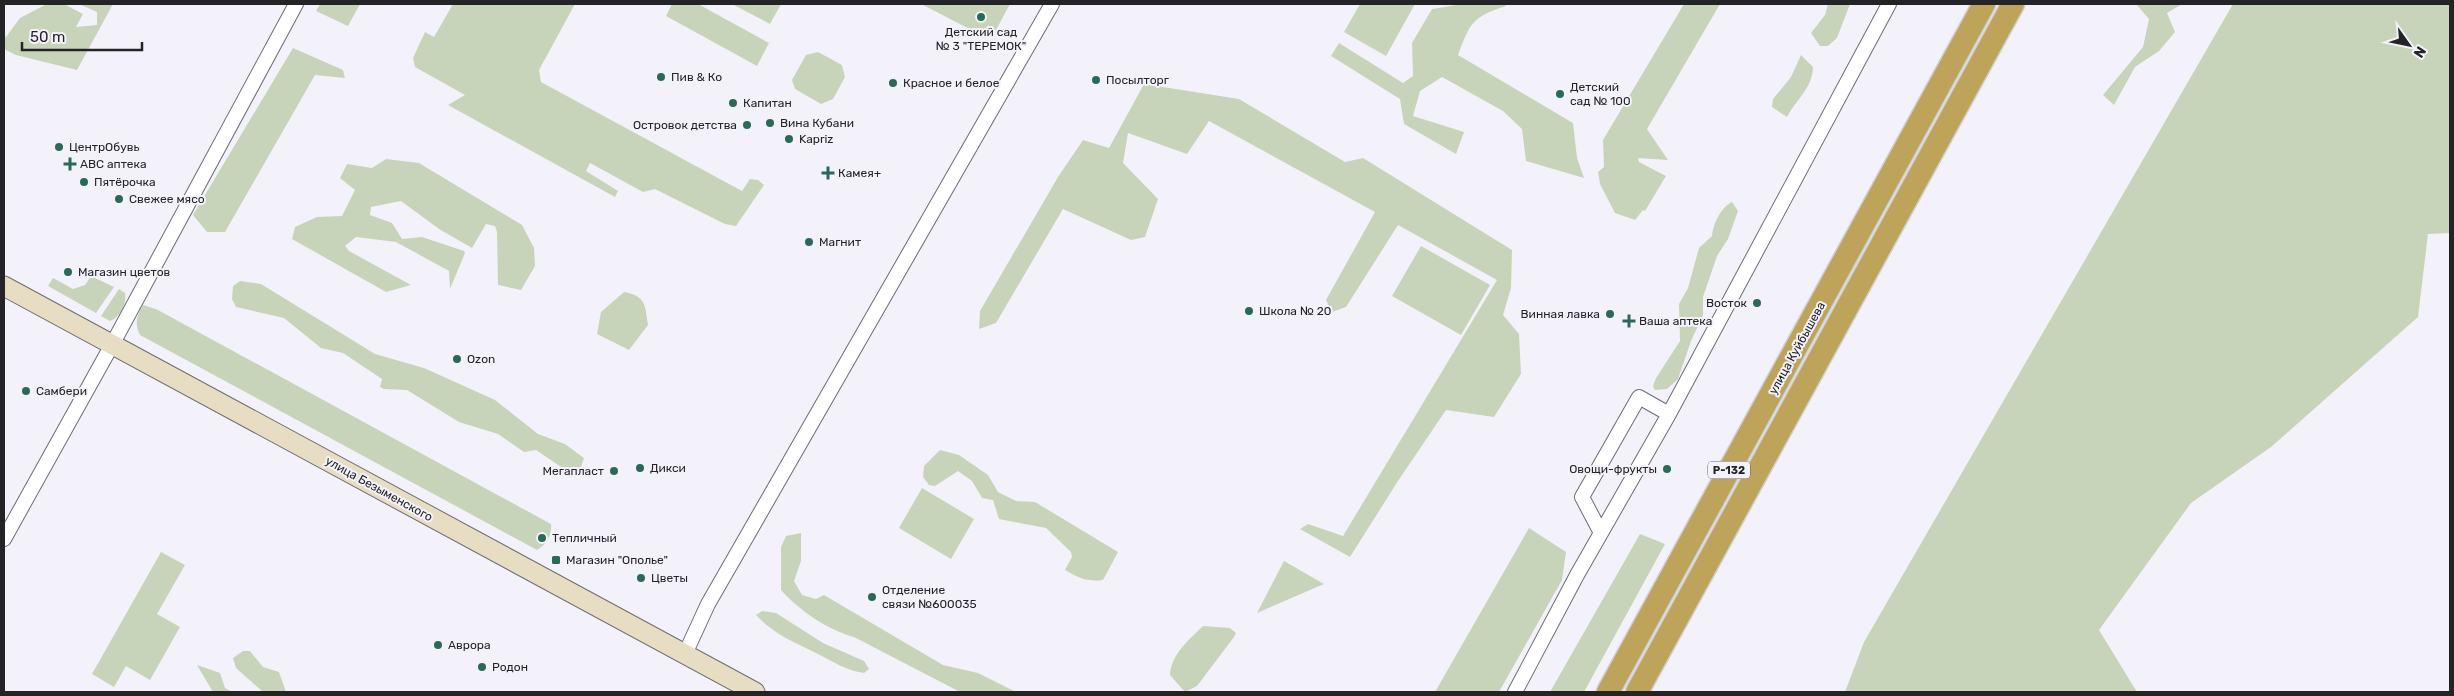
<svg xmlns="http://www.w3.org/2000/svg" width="2454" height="696" font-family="Rubik,sans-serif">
<rect width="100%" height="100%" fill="#f3f2fb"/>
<path fill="#c8d4b9" d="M 47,4 L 64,4 L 83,14 L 76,27 L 97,25 L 97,12 L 79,4 L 113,4 L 77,70 L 16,55 L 4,49 L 4,36 L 6,37 L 20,18 Z
M 320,4 L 360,4 L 348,26 L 316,11 Z
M 453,4 L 575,4 L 539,70 L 541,82 L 742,191 L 750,179 L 758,180 L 764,185 L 736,226 L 725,224 L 655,189 L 643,192 L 590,163 L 586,171 L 618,191 L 615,197 L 448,105 L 465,95 L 415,67 L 413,58 L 425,32 L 434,37 Z
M 672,4 L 698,4 L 769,43 L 757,66 L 666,16 Z
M 732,4 L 781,4 L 770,24 Z
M 921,4 L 1010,4 L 996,30 L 987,38 Z
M 1360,4 L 1415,4 L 1386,56 L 1344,32 Z
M 1463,4 L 1506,4 L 1506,6 C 1472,17 1470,23 1458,55 L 1573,123 L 1577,158 L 1584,178 L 1526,161 L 1522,129 L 1503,111 L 1442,77 L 1420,91 L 1413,116 L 1464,132 L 1456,154 L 1404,124 L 1400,99 L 1331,56 L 1339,43 L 1403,83 L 1413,76 L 1412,43 L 1432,9 Z
M 1684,4 L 1720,4 L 1647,129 L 1668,160 L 1638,158 L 1639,162 L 1666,176 L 1645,211 L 1643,210 L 1635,220 L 1615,213 L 1600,184 L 1598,172 L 1604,167 L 1603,140 Z
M 1828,4 L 1850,4 L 1837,38 L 1828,46 L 1820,46 L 1811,33 L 1825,15 Z
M 2136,4 L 2182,4 L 2167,13 L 2175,32 L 2159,51 L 2135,67 L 2114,105 L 2103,95 L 2143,47 L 2149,19 Z
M 2233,4 L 2450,4 L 2450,233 L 2428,234 L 2418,317 L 2271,447 L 2191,503 L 2099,630 L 2137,692 L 1845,692 L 1864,642 Z
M 293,48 L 343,70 L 345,78 L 315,75 L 225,232 L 207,232 L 193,215 Z
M 818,52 L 842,65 L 845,77 L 833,99 L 821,104 L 795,89 L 792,80 L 806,55 Z
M 1801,55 L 1813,67 C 1813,87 1796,100 1787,117 L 1772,107 L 1773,99 L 1791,77 Z
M 1144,84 L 1239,99 L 1345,162 L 1363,158 L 1512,250 L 1511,288 L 1503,315 L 1519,334 L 1521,374 L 1494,417 L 1446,410 L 1398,481 L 1350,557 L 1300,529 L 1308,524 L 1343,536 L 1497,280 L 1398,225 L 1346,307 L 1332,312 L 1326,300 L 1375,212 L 1209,121 L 1187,154 L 1128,133 L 1123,163 L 1158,199 L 1145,237 L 1131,240 L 1063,209 L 996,323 L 979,329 L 980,311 L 1058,177 L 1083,140 L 1109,148 Z
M 386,159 L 419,163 L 522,225 L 534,248 L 535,266 L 521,290 L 498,285 L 497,232 L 495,226 L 486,224 L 472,248 L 439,229 L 401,201 L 371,207 L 370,215 L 392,223 L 402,239 L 422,237 L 464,251 L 465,253 L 450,289 L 449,271 L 396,242 L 356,237 L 345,246 L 349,251 L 411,285 L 386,292 L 292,239 L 295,227 L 317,217 L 342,216 L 355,190 L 340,178 L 347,164 L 372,168 Z
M 1732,202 L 1738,211 L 1728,239 L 1717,256 L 1703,297 L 1703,315 L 1691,341 L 1678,379 L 1667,389 L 1655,390 L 1653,386 L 1656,378 L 1680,341 L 1679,304 L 1688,288 L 1699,248 L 1712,236 C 1713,224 1721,207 1732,202 Z
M 1421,246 L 1490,285 L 1461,335 L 1392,296 Z
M 91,276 L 114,287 L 96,313 L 48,286 L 53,278 L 73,289 L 85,285 Z
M 240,281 L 261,284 L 375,354 L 424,368 L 495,400 L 538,434 L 565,444 L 584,458 L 580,470 L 570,473 L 536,450 L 524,452 L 498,434 L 459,422 L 407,390 L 384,389 L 380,387 L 382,379 L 343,353 L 321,348 L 284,318 L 236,307 L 232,299 L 233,286 Z
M 119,289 L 125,293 C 127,304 120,317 110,321 L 101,316 Z
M 624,292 C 646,296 645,305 648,325 L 629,350 L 597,334 L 601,312 Z
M 143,305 L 156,309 L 551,524 C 552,535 547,544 537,550 L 140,335 C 134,323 137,316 143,305 Z
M 940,450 L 959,455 L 988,475 L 998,492 L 1016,501 L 1035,502 L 1118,552 L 1103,580 C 1087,582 1079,578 1065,570 L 1072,557 L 1071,552 L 1046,528 L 999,519 L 993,500 L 982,498 L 972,481 L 958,471 L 935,486 L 929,485 L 923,477 L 924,466 Z
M 922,488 L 974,519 L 951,559 L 899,528 Z
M 1529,528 L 1566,552 L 1562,580 L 1499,692 L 1435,692 Z
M 801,533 L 801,561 L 794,581 L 802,595 L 816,599 L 824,595 L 943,665 L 978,673 L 1016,692 L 960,692 L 854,637 C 826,629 800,611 781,590 L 781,547 L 786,536 Z
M 1640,534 L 1665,544 L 1584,692 L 1550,692 Z
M 161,552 L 185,565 L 157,614 L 180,627 L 150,680 L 126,666 L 114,687 L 92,674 Z
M 1284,561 L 1324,584 L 1257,613 Z
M 762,611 L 776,613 L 823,643 L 864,661 L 869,669 L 864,673 C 845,670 834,662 818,654 C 793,641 776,636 756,615 Z
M 1203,626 L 1230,628 L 1236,633 L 1234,637 L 1197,686 L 1185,692 L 1170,675 C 1171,654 1189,640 1203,626 Z
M 243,651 L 250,651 L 263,667 L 279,672 L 286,692 L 263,692 L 236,668 L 233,658 Z
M 197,665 L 220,673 L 225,688 L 232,692 L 213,692 Z"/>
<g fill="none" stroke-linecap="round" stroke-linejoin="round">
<g stroke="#6d6c74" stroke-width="16">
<path id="minor" d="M 1601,533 L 1582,497 L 1639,397 L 1669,414
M 4,539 L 113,343 L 296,4
M 685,654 L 708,604 L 1052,4
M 1515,692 L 1577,575 L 1669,414 L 1889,4"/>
</g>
<g stroke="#6d6c74" stroke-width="21">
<path id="secondary" d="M 4,286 L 755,692"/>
</g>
<g stroke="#cfcfcf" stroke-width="25">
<path id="trunk" d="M 1608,692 L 1984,4
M 1637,692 L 2013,4"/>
</g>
<use href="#minor" stroke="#fff" stroke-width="14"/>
<use href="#secondary" stroke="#e6ddc2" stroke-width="19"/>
<use href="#trunk" stroke="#bea45b" stroke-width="22"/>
</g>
<g fill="#2a6956" stroke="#f3f2fb" stroke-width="2">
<circle cx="981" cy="17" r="5"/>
<circle cx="661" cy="77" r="5"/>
<circle cx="1096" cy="80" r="5"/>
<circle cx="893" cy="83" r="5"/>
<circle cx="1560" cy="94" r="5"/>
<circle cx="733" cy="103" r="5"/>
<circle cx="770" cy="123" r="5"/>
<circle cx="747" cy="125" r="5"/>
<circle cx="789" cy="139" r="5"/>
<circle cx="59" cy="147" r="5"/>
<path d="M67.5 156.5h5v5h5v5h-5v5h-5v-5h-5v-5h5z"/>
<path d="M825.5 165.5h5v5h5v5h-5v5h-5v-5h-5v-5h5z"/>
<circle cx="84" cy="182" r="5"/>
<circle cx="119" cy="199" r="5"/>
<circle cx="809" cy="242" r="5"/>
<circle cx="68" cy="272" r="5"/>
<circle cx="1757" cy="303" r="5"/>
<circle cx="1249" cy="311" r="5"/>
<circle cx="1610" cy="314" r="5"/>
<path d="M1626.5 313.5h5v5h5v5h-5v5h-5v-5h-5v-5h5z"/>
<circle cx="457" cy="359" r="5"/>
<circle cx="26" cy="391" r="5"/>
<circle cx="640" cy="468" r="5"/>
<circle cx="1667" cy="469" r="5"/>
<circle cx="614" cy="471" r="5"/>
<circle cx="542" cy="538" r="5"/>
<rect x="551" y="555" width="10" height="10" rx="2.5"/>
<circle cx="641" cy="578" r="5"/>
<circle cx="872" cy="597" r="5"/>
<circle cx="438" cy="645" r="5"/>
<circle cx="482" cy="667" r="5"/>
</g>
<g text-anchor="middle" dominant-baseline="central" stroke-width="4" stroke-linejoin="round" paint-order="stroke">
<rect fill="#f3f2fb" stroke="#626267" stroke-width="1" x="1708" y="461.5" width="42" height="17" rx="4"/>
<g font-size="11" font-weight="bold" fill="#242427">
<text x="1729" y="470">Р-132</text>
</g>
<g font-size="12" fill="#242427" stroke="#f3f2fb" text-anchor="start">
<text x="981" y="32" text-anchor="middle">Детский сад<tspan x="981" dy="14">№ 3 "ТЕРЕМОК"</tspan></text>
<text x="671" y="77">Пив &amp; Ко</text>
<text x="1106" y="80">Посылторг</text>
<text x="903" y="83">Красное и белое</text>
<text x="1570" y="87">Детский<tspan x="1570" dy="14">сад № 100</tspan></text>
<text x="743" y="103">Капитан</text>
<text x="780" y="123">Вина Кубани</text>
<text x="737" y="125" text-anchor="end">Островок детства</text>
<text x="799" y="139">Kapriz</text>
<text x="69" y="147">ЦентрОбувь</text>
<text x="80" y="164">АВС аптека</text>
<text x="838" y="173">Камея+</text>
<text x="94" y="182">Пятёрочка</text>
<text x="129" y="199">Свежее мясо</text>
<text x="819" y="242">Магнит</text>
<text x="78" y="272">Магазин цветов</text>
<text x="1747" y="303" text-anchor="end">Восток</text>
<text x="1259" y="311">Школа № 20</text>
<text x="1600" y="314" text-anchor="end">Винная лавка</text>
<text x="1639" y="321">Ваша аптека</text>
<text x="467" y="359">Ozon</text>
<text x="36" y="391">Самбери</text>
<text x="650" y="468">Дикси</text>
<text x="1657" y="469" text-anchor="end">Овощи-фрукты</text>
<text x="604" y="471" text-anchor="end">Мегапласт</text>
<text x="552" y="538">Тепличный</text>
<text x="566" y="560">Магазин "Ополье"</text>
<text x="651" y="578">Цветы</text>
<text x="882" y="590">Отделение<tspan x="882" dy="14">связи №600035</tspan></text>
<text x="448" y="645">Аврора</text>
<text x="492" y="667">Родон</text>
</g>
<g font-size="12" fill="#242427" stroke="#f3f2fb">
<text transform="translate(1797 348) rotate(-61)">улица Куйбышева</text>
<text transform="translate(379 489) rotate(29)">улица Безыменского</text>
</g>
</g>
<rect width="2454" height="696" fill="none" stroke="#242427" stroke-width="10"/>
<g transform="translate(2409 45) rotate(123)" stroke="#f3f2fb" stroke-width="4" paint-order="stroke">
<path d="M0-4L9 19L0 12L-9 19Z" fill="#242427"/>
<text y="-8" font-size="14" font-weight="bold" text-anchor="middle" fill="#242427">N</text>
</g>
<path d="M22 42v8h120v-8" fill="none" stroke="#242427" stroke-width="2.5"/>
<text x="30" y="42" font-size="15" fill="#242427" stroke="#f3f2fb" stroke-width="4" paint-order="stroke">50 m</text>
</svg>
